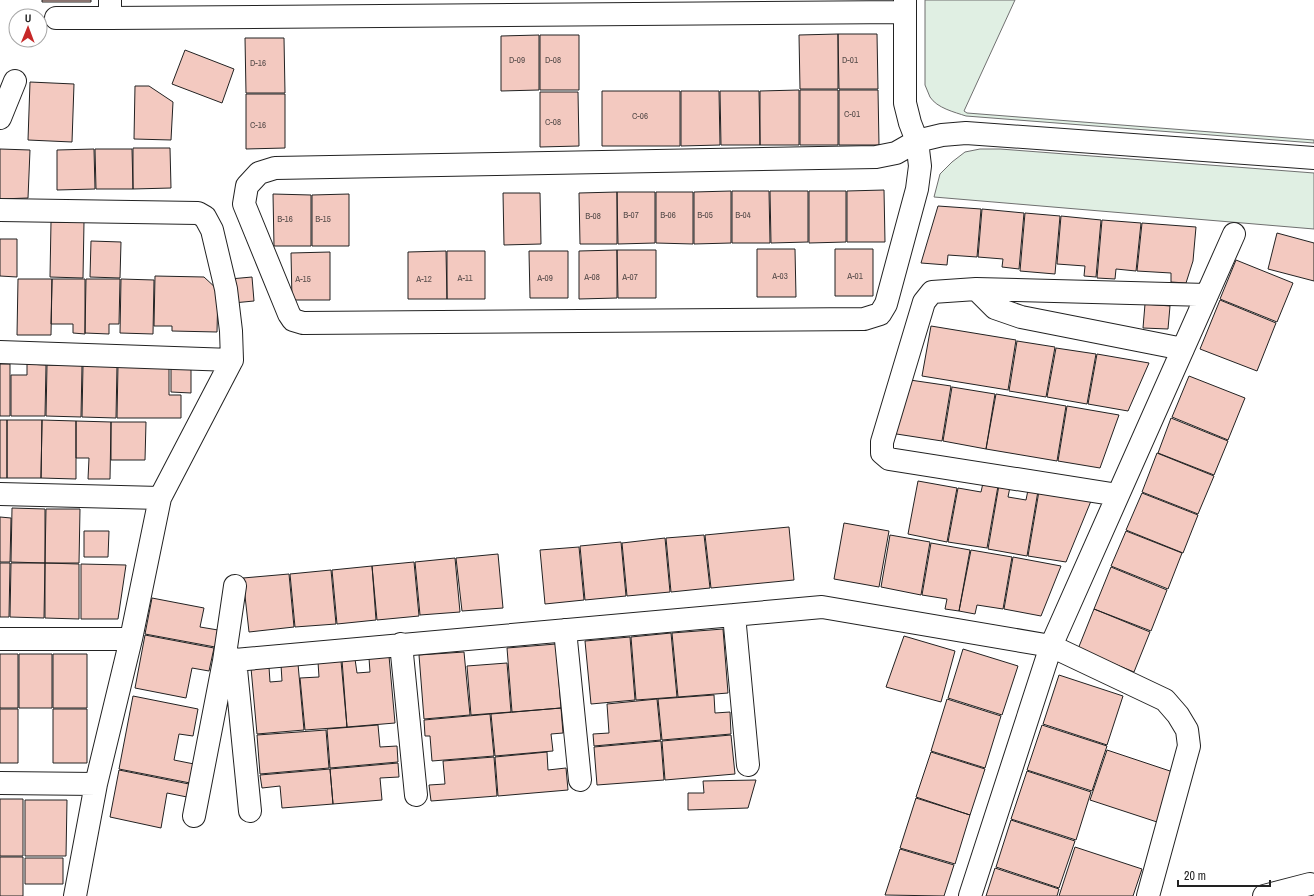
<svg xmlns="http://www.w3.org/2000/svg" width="1314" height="896" font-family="'Archivo Narrow',sans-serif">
<rect width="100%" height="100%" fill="#fff"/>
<path fill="#e0efe3" stroke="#6f6f6f" d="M 925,0 L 1015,0 L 964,111 L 967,113 L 1314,140 L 1314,143 L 966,116 C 954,112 937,108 930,97 C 928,93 927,89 925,85 Z
M 980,149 L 1000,149 L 1314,173 L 1314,229 L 934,197 L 940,174 L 952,162 L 965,152 Z"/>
<path fill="#f3c9c0" stroke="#222" d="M 42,0 L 91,0 L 91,2 L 42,2 Z
M 838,34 L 877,34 L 878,89 L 839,89 Z
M 838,34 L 838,89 L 800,89 L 799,35 Z
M 539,35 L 539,90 L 501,91 L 501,36 Z
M 540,35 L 579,35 L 579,90 L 540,90 Z
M 245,38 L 284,38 L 285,93 L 246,93 Z
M 185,50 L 234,69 L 222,103 L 172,84 Z
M 30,82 L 74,84 L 72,142 L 28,140 Z
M 135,86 L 149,86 L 173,102 L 171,140 L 134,139 Z
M 799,90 L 799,145 L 760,145 L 760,91 Z
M 800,90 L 838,90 L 838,145 L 800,145 Z
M 839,90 L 878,90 L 879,145 L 839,145 Z
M 602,91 L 680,91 L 680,146 L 602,146 Z
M 681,91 L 719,91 L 720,145 L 681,146 Z
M 720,91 L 759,91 L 760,145 L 721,145 Z
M 540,92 L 578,92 L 579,146 L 540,147 Z
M 246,94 L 285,94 L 285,148 L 246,149 Z
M 133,148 L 170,148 L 171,188 L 133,189 Z
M 0,149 L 30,150 L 28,198 L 0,199 Z
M 94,149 L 95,189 L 57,190 L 57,150 Z
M 95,149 L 132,149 L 133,189 L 96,189 Z
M 884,190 L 885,242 L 847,242 L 847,191 Z
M 731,191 L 731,243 L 694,244 L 694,192 Z
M 732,191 L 769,191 L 770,243 L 732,243 Z
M 770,191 L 808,191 L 808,242 L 771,243 Z
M 809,191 L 846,191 L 846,242 L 809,243 Z
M 617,192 L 655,192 L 655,243 L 618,244 Z
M 617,192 L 617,244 L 580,244 L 579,193 Z
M 656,192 L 693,192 L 693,244 L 656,243 Z
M 503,193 L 540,193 L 541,244 L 504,245 Z
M 273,194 L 311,195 L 311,246 L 274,246 Z
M 349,194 L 349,246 L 312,246 L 312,195 Z
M 938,206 L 981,209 L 977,257 L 948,255 L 947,265 L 921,263 Z
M 982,209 L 1024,213 L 1019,269 L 1002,267 L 1003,259 L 978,257 Z
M 1025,213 L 1060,216 L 1055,274 L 1020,271 Z
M 1061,216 L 1101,220 L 1096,277 L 1084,276 L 1085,266 L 1057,264 Z
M 1102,220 L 1141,223 L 1136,271 L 1116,269 L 1115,279 L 1097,278 Z
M 51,222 L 84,222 L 83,278 L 50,277 Z
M 1142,223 L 1196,227 L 1193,261 L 1186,283 L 1171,282 L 1171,273 L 1137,271 Z
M 1277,233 L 1314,243 L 1314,281 L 1268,269 Z
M 0,239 L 17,239 L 17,277 L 0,276 Z
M 91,241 L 121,242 L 120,278 L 90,277 Z
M 757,249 L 795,249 L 796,297 L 757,297 Z
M 835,249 L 873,249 L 873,296 L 835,296 Z
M 617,250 L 656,250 L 656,298 L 618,298 Z
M 617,250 L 617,298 L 579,299 L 579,251 Z
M 446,251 L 447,299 L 408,299 L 408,252 Z
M 447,251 L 485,251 L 485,299 L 447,299 Z
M 529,251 L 568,251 L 568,298 L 530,298 Z
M 330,252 L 330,300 L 292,300 L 291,253 Z
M 1236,260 L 1293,283 L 1277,322 L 1220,299 Z
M 155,276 L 204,277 L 218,290 L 217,332 L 172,331 L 172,326 L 154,326 Z
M 252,277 L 254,301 L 233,303 L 230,279 Z
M 18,279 L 52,279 L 51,335 L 17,335 Z
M 52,279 L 85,279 L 85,334 L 73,333 L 73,324 L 51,324 Z
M 86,279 L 120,279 L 119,324 L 109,324 L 109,334 L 85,333 Z
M 121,279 L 154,280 L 153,334 L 120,333 Z
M 1220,300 L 1276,323 L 1257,371 L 1200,349 Z
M 1145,304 L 1170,306 L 1168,329 L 1143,328 Z
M 931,326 L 1016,340 L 1008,390 L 922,376 Z
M 1017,341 L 1055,347 L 1046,397 L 1009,391 Z
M 1056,348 L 1096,354 L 1087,404 L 1047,397 Z
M 1097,354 L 1149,363 L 1128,411 L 1088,404 Z
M 0,364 L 10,364 L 10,416 L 0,416 Z
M 27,364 L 46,365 L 45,416 L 11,416 L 11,375 L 27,375 Z
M 47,365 L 82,365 L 81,417 L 46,416 Z
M 83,365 L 117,365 L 116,418 L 82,417 Z
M 118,365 L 169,366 L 169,395 L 181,395 L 181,418 L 117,418 Z
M 171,368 L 191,368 L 191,393 L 171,392 Z
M 1189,376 L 1245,398 L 1228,440 L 1172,417 Z
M 910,380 L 951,386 L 942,441 L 890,433 Z
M 952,387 L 995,394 L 986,449 L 943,441 Z
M 996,394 L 1066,406 L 1057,461 L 986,449 Z
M 1067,406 L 1119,415 L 1100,468 L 1058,461 Z
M 1171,418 L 1228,441 L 1214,475 L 1158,453 Z
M 0,420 L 7,420 L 7,478 L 0,478 Z
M 7,420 L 42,420 L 41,478 L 7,478 Z
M 42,420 L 76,421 L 76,479 L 41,478 Z
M 76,421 L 111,422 L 110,479 L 88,479 L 89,458 L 76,458 Z
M 111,422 L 146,422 L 145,460 L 111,460 Z
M 1157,453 L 1214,476 L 1198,514 L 1142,492 Z
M 918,481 L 957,488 L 947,542 L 908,534 Z
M 983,483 L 998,486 L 987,548 L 948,542 L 958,488 L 981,492 Z
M 999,485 L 1010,487 L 1008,497 L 1026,500 L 1028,490 L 1038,491 L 1027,556 L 988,549 Z
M 1039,491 L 1091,501 L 1066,562 L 1028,556 Z
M 1142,493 L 1198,515 L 1183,553 L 1126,530 Z
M 12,508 L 45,509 L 45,563 L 11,562 Z
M 46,509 L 80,509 L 79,563 L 45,563 Z
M 0,517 L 11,518 L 10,562 L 0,562 Z
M 844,523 L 889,531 L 879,587 L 834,579 Z
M 789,527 L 794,580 L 711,588 L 705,535 Z
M 84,531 L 109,531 L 108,557 L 84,557 Z
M 1126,531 L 1182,553 L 1168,589 L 1111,566 Z
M 704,535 L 710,588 L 671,592 L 666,538 Z
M 890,535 L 930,542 L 921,595 L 881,587 Z
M 665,538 L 670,592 L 627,596 L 622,543 Z
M 621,542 L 626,596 L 585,600 L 580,546 Z
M 931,543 L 970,550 L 959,611 L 945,609 L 947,599 L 922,595 Z
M 579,547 L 584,600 L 545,604 L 540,550 Z
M 971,550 L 1012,557 L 1003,609 L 977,605 L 975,614 L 959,611 Z
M 498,554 L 503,608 L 462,611 L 456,558 Z
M 1013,557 L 1061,566 L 1041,616 L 1004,609 Z
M 455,558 L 460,612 L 420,615 L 415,562 Z
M 414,562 L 419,616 L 377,620 L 372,566 Z
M 0,563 L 10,563 L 9,617 L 0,617 Z
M 11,563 L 45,563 L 44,618 L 10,617 Z
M 45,563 L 79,564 L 79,619 L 45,618 Z
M 81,564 L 126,565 L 118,619 L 81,619 Z
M 372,566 L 376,620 L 337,624 L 332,570 Z
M 1111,567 L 1167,590 L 1151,631 L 1094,609 Z
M 331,570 L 336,624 L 295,627 L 290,574 Z
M 289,574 L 294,627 L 249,632 L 243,578 Z
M 152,598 L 204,608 L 200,627 L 218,630 L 215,647 L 145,634 Z
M 1094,609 L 1150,632 L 1134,672 L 1078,649 Z
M 723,629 L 728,693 L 678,697 L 672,633 Z
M 671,633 L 677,697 L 636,700 L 631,637 Z
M 145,635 L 214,648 L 209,671 L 192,668 L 186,698 L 135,688 Z
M 904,636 L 955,651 L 941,702 L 886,687 Z
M 630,637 L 635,700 L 591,704 L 585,641 Z
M 556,644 L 561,708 L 512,712 L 507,648 Z
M 963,649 L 1018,666 L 1002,715 L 948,698 Z
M 464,652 L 470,715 L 424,719 L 419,655 Z
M 0,654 L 18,654 L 18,708 L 0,708 Z
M 19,654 L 52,654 L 52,708 L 19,708 Z
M 53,654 L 87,654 L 87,708 L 53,708 Z
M 389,656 L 395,723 L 347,727 L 342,660 L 355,659 L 357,673 L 370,672 L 369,658 Z
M 341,661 L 347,727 L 305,730 L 300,678 L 319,677 L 318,662 Z
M 507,663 L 511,712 L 471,715 L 467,666 Z
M 298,664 L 304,730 L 257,734 L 251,668 L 269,667 L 270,682 L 282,681 L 281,665 Z
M 1059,675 L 1123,696 L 1107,745 L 1043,724 Z
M 714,695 L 715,713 L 730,712 L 731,734 L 662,740 L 658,699 Z
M 133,696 L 198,709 L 193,736 L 179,734 L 174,760 L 194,764 L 190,783 L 119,769 Z
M 657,699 L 661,740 L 594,746 L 593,734 L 609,733 L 607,704 Z
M 947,699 L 1001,716 L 985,768 L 931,751 Z
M 561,708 L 563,733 L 551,734 L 553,751 L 495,756 L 491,714 Z
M 0,709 L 18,709 L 18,763 L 0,763 Z
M 53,709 L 87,709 L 87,763 L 53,763 Z
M 490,714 L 494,756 L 432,761 L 430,736 L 425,736 L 424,720 Z
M 378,725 L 380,747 L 397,746 L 398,762 L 330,768 L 327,729 Z
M 1042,725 L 1107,746 L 1092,791 L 1027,770 Z
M 326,730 L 329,768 L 260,774 L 257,735 Z
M 731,735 L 735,774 L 665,780 L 662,741 Z
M 661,741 L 664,780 L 597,785 L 594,747 Z
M 1107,750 L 1173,772 L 1157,822 L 1090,800 Z
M 547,752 L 548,770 L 566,768 L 568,790 L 498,796 L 495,757 Z
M 931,752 L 985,769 L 970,815 L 916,797 Z
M 494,757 L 497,796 L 431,801 L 429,785 L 445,784 L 443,761 Z
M 398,763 L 399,777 L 380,778 L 382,800 L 333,804 L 330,769 Z
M 330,769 L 333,804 L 282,808 L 280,786 L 262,788 L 260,775 Z
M 119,770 L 189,784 L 187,797 L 167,793 L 161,828 L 110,817 Z
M 1027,771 L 1091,792 L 1076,840 L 1011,819 Z
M 756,780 L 748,808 L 688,810 L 688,793 L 704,793 L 703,781 Z
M 916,798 L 970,815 L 955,864 L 900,848 Z
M 0,799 L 23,799 L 23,856 L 0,856 Z
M 25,800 L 67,800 L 66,856 L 25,856 Z
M 1011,820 L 1075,841 L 1059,888 L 996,867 Z
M 1075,847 L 1142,869 L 1133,896 L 1059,896 Z
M 900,849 L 954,865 L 944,896 L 885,895 Z
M 0,857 L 23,857 L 23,896 L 0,896 Z
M 25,858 L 63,858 L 63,884 L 25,884 Z
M 995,868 L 1059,889 L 1057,896 L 986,896 Z"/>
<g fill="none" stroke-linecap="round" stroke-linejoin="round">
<g stroke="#222" stroke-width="24">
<path id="street" d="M 110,0 L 110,18 L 905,12
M 905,0 L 905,103 L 910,123 L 917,141 L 920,166 L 917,189 L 886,304 L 880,314 L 864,319 L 303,323 L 293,320 L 289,314 L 244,204 L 247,186 L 259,173 L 275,168 L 876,157 L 896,153 L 917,141 L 942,135 L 966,133 L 1314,158
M 56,18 L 110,18
M 0,118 L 15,81
M 0,210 L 198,213 L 205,217 L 212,230 L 226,289 L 231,331 L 232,360 L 160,498 L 131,639 L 96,784 L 75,896
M 976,289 L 995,308 L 1021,317 L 1183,349
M 0,352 L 232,360
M 0,494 L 160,498
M 1118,495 L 889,459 L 882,453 L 882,442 L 924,302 L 932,292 L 976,289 L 1207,295
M 734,615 L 748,765
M 565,630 L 580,780
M 0,639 L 131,639
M 401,644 L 416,795
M 235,659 L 250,811
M 224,661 L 822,607 L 1051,646 L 1165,700 L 1178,715 L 1187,730 L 1189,746 L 1148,896
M 0,783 L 96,784
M 194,816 L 224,661 L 235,586
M 970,896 L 1051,646 L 1234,234
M 1264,896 L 1310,884"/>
</g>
<use href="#street" stroke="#fff" stroke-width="22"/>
</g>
<g text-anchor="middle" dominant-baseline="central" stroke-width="3" stroke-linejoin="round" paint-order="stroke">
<g font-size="9" fill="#564c4a">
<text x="517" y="60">D-09</text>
<text x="553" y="60">D-08</text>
<text x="850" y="60">D-01</text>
<text x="258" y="63">D-16</text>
<text x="852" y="114">C-01</text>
<text x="640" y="116">C-06</text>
<text x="553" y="122">C-08</text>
<text x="258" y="125">C-16</text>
<text x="631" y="215">B-07</text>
<text x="668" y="215">B-06</text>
<text x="705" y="215">B-05</text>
<text x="743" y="215">B-04</text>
<text x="593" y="216">B-08</text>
<text x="285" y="219">B-16</text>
<text x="323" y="219">B-15</text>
<text x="780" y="276">A-03</text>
<text x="855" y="276">A-01</text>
<text x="592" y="277">A-08</text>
<text x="630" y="277">A-07</text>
<text x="465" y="278">A-11</text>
<text x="545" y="278">A-09</text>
<text x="303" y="279">A-15</text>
<text x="424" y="279">A-12</text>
</g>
</g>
<g transform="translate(28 28) rotate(1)"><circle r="19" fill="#ffffff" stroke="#a7a7a7"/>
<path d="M0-3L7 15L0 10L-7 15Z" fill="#c62828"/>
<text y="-6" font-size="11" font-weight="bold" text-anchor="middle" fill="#222222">U</text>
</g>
<path d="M1178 880v6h92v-6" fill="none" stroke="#222222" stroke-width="2"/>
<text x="1184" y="880" font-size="12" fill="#222222" stroke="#ffffff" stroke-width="3" paint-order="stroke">20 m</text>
</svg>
